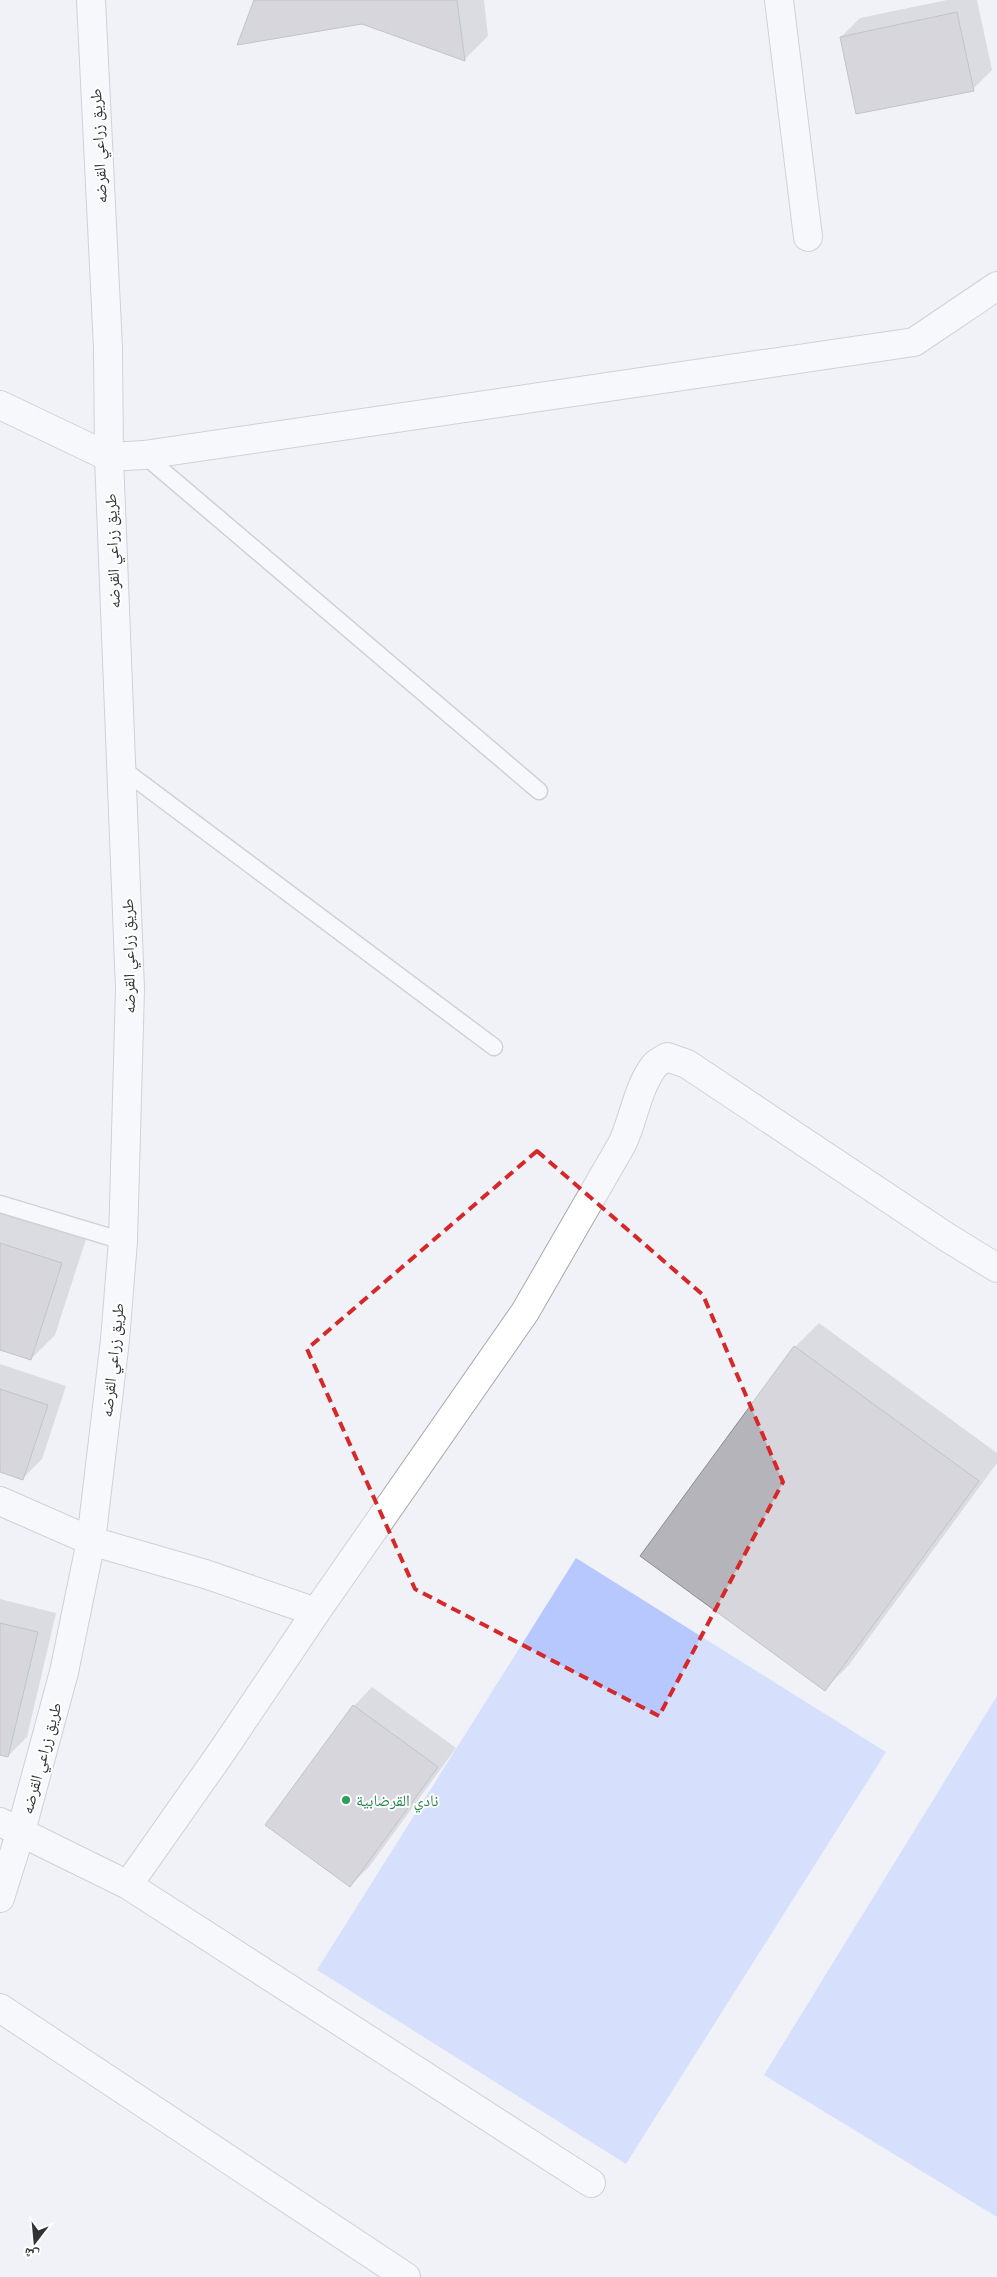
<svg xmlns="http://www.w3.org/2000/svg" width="997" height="2277" font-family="Ubuntu,'Noto Naskh Arabic',sans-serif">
<rect width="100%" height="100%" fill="#f0f2f8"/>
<path fill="#b6c8fe" d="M 576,1558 L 886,1752 L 626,2164 L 317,1970 Z
M 997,1696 L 997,2217 L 764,2075 Z"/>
<path fill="#0003" d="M 255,0 L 484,0 L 488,36 L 464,60 L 362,22 Z
M 947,0 L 977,0 L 992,70 L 973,89 L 841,37 L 860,18 Z
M 0,1211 L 86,1239 L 55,1335 L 31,1359 L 0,1349 Z
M 819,1323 L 997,1453 L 997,1463 L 849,1665 L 825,1689 L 795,1347 Z
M 0,1364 L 66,1386 L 42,1459 L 23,1478 L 0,1471 Z
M 0,1599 L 56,1613 L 27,1737 L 8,1756 L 0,1754 Z
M 372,1687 L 456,1748 L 369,1867 L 350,1886 L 354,1706 Z"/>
<path fill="#b5b4ba" stroke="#8c8c92" d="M 254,0 L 457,0 L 465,61 L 362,24 L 237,45 Z
M 957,12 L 974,91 L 856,114 L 840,37 Z
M 0,1243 L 62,1263 L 31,1360 L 0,1350 Z
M 794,1346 L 979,1481 L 825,1691 L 640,1556 Z
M 0,1389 L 48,1405 L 23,1480 L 0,1472 Z
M 0,1623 L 38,1632 L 8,1757 L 0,1755 Z
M 353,1705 L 438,1767 L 350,1887 L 265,1825 Z"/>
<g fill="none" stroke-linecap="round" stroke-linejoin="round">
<g stroke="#a7a9ae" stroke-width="19">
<path id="service" d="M 144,455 L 539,791
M 121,768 L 494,1047
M 0,1204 L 123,1241"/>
</g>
<g stroke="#a7a9ae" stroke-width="30">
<path id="minor" d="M 779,0 L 808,237
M 0,405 L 109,457 L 144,455 L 914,342 L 997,286
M 0,1501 L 91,1541 L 205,1574 L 316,1612 L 525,1312 L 622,1144 C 634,1119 637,1089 654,1066 C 657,1062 663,1060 667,1057 L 687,1064 L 945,1236 L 997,1268
M 0,1822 L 128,1885 L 591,2183
M 128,1885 L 223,1750 L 316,1612
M 0,2008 L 406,2277"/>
</g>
<g stroke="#a7a9ae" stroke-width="30">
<path id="secondary" d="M 0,1898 L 21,1831 L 64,1672 L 91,1541 L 115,1340 L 123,1241 L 130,989 L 109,457 L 108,348 L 91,0"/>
</g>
<use href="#service" stroke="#fff" stroke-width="16"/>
<use href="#minor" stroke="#fff" stroke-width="28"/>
<use href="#secondary" stroke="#fff" stroke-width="28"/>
</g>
<path d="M0 0H997V2277H0ZM 537,1151 L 703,1295 L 783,1482 L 659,1716 L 415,1589 L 307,1349 Z" fill="#f0f2f8" fill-opacity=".55" fill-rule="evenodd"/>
<path fill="none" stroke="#d62828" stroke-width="4" stroke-dasharray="10 6" stroke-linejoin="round" d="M 537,1151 L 703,1295 L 783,1482 L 659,1716 L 415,1589 L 307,1349 Z"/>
<circle fill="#2e9e5b" stroke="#fff" stroke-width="2" cx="346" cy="1800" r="5"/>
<g text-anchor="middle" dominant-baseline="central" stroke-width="4" stroke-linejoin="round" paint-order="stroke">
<g font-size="16" fill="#333436" stroke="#fff">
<text transform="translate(98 146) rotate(-93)">طريق زراعي القرضه</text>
<text transform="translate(112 551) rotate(-92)">طريق زراعي القرضه</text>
<text transform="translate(128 956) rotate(-91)">طريق زراعي القرضه</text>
<text transform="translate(112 1360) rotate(-84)">طريق زراعي القرضه</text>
<text transform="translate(41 1758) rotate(-75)">طريق زراعي القرضه</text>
</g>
<g font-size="16" fill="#27864d" stroke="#fff" text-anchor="start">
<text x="356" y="1800">نادي القرضابية</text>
</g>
</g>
<g transform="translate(35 2242) rotate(196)" stroke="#ffffff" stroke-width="4" paint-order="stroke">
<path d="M0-4L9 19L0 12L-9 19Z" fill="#333436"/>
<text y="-8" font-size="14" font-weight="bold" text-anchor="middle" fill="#333436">ش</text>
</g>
</svg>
